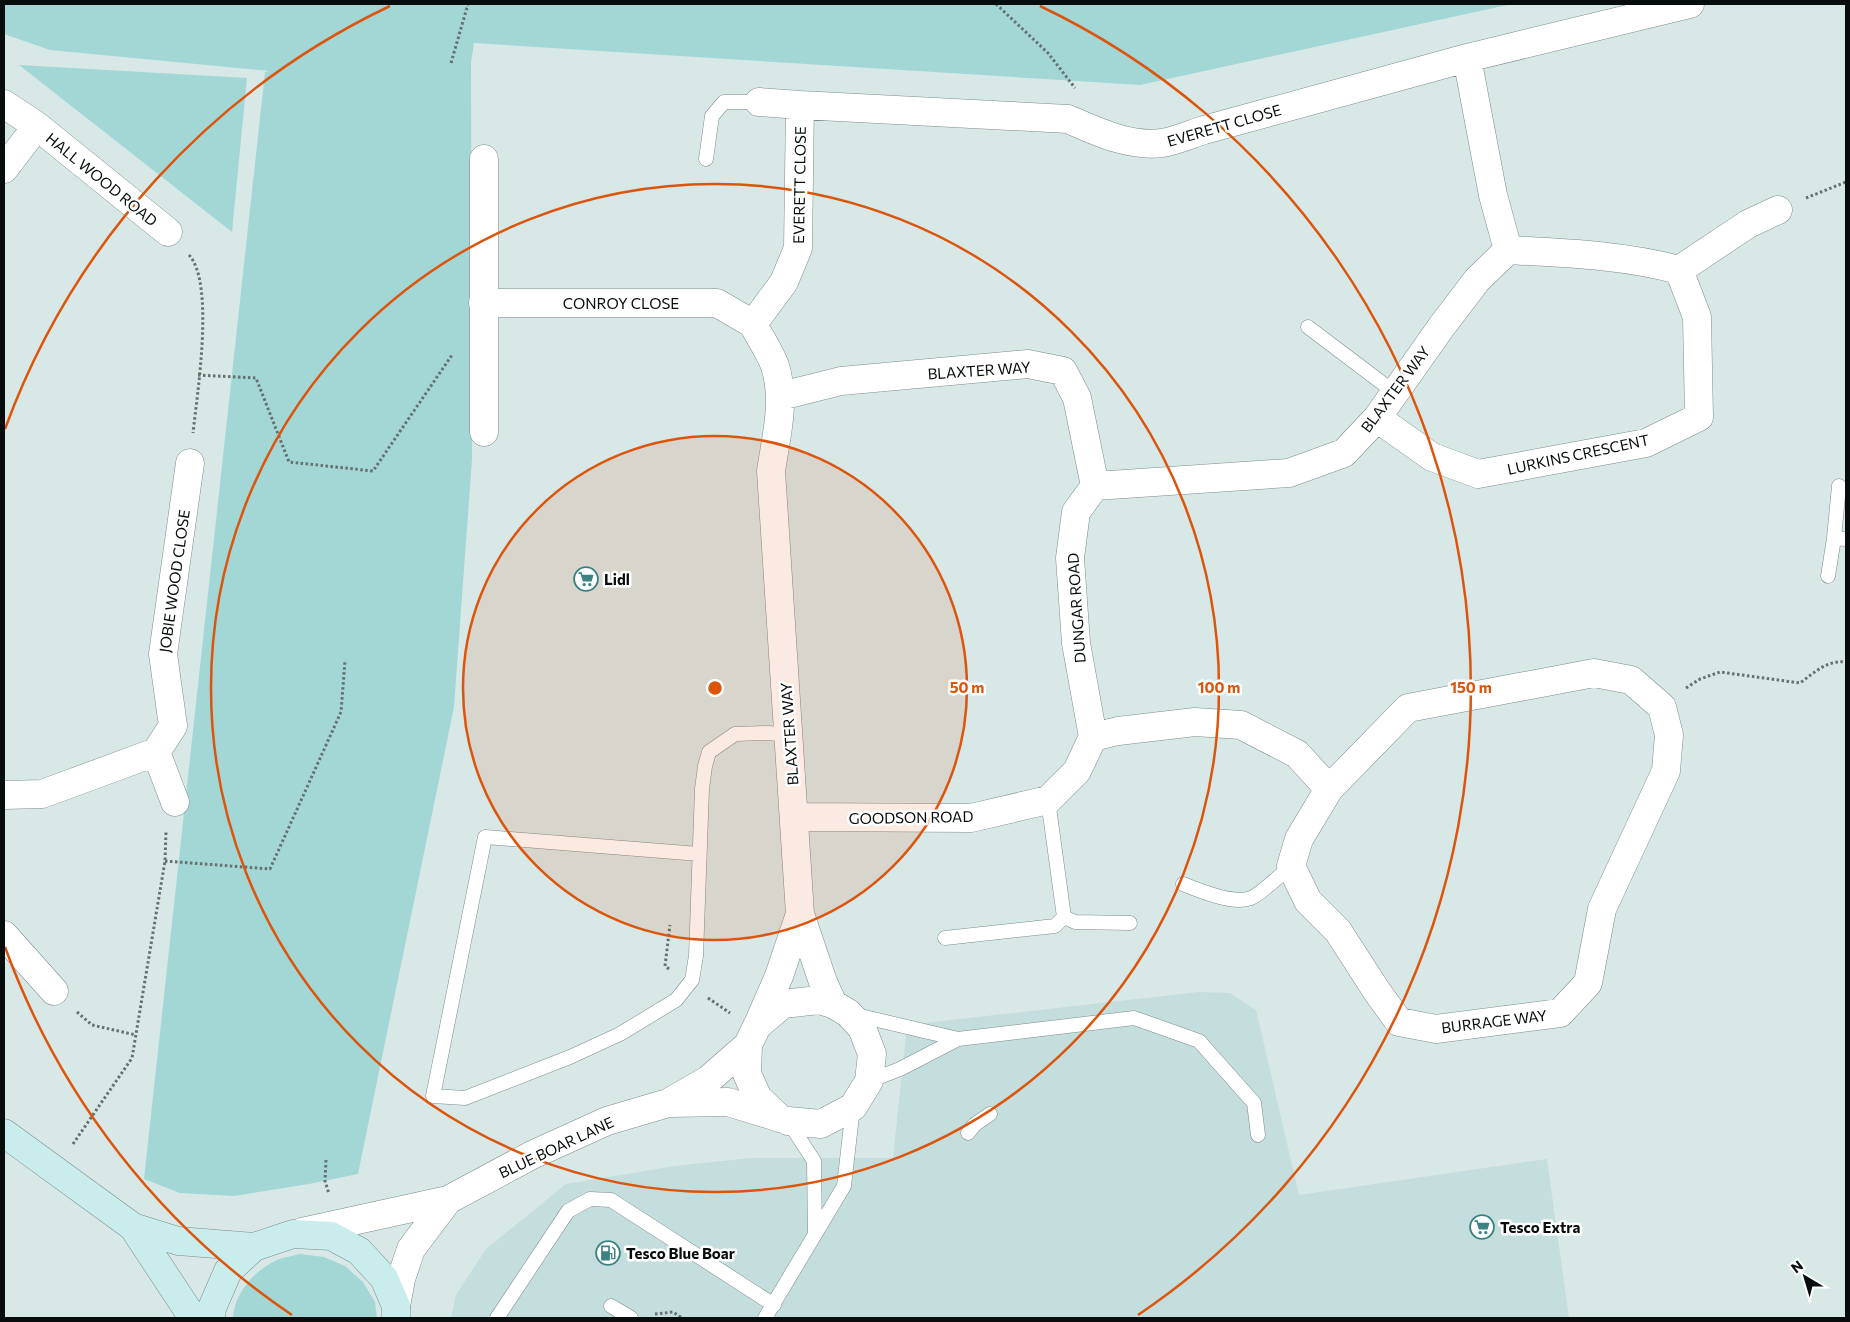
<svg xmlns="http://www.w3.org/2000/svg" width="1850" height="1322" font-family="Commissioner,sans-serif">
<rect width="100%" height="100%" fill="#d7e8e7"/>
<path fill="#c4dddd" d="M 1199,992 L 1230,993 L 1256,1010 L 1299,1195 L 1547,1159 L 1569,1318 L 451,1318 L 456,1295 L 486,1249 L 566,1184 L 675,1166 L 750,1158 L 893,1158 L 907,1025 Z"/>
<path fill="#a3d7d6" d="M 4,4 L 1512,4 L 1140,85 L 474,43 L 471,62 L 472,459 L 454,707 L 358,1174 L 309,1184 L 234,1196 L 180,1193 L 144,1179 L 265,72 L 269,71 L 50,50 L 4,34 Z
M 19,65 L 247,78 L 232,232 Z
M 300,1254 L 324,1257 L 345,1266 L 363,1282 L 375,1302 L 377,1318 L 233,1318 C 234,1293 255,1270 277,1260 C 284,1257 293,1256 300,1254 Z"/>
<g fill="none" stroke-linecap="round" stroke-linejoin="round">
<g stroke="#7d8c8b" stroke-width="15">
<path id="lane" d="M 706,159 L 712,116 L 724,102 L 759,102
M 1308,327 L 1394,392
M 1839,486 L 1834,538 L 1846,539
M 1828,576 L 1834,538
M 699,854 L 485,837 L 433,1096 L 465,1098 L 570,1057 L 620,1034 L 676,1000 L 692,980 L 696,956 L 702,789 L 705,766 L 709,752 L 735,734 L 768,733 L 789,735
M 1183,884 C 1200,891 1234,905 1251,898 C 1259,895 1283,873 1291,866
M 1064,917 L 1075,922 L 1130,923
M 945,938 L 1055,926 L 1064,917 L 1048,800
M 856,1015 L 958,1039 L 1134,1018 L 1199,1041 L 1254,1103 L 1258,1135
M 869,1081 L 900,1069 L 958,1039
M 788,1121 L 814,1161 L 815,1234
M 968,1133 L 974,1125 L 990,1114
M 611,1306 L 631,1318
M 497,1318 L 568,1211 L 590,1199 L 611,1200 L 774,1305
M 765,1318 L 844,1186 L 853,1107"/>
</g>
<g stroke="#7d8c8b" stroke-width="29">
<path id="street" d="M 1467,58 L 1493,195 L 1508,250
M 759,102 L 800,105 L 798,248 L 784,282 L 753,324 C 760,338 770,352 775,366 C 786,401 776,437 771,471 L 800,914 L 823,982 L 833,1004
M 4,104 L 37,126 L 4,169
M 800,105 L 1068,119 C 1098,132 1129,147 1162,143 C 1176,141 1191,134 1204,130 L 1467,58 L 1690,4
M 37,126 L 168,232
M 484,159 L 484,432
M 1679,270 L 1748,224 L 1778,210
M 483,303 L 717,303 L 753,324
M 781,396 L 841,381 L 1028,364 L 1063,371 L 1077,398 L 1095,486
M 1095,486 L 1289,473 L 1344,453 L 1377,418 L 1442,326 L 1477,280 L 1508,250 C 1565,253 1623,255 1679,270 L 1697,317 L 1699,417 L 1646,443 L 1478,474 L 1432,457 L 1377,418
M 1594,673 L 1631,680 L 1662,707 L 1669,735 L 1666,771 L 1602,909 L 1588,983 L 1560,1013 L 1436,1029 L 1399,1022 L 1376,990 L 1338,931 L 1308,901 L 1291,866 L 1299,839 L 1329,789 L 1408,708 Z
M 1093,737 L 1076,643 L 1070,558 L 1076,512 L 1095,486
M 1093,737 L 1118,731 L 1195,722 L 1241,725 L 1297,754 L 1329,789
M 4,795 L 42,794 L 156,752
M 175,802 L 156,752 L 173,726 L 163,654 L 190,463
M 795,817 L 971,818 L 1048,800 L 1077,771 L 1093,737
M 4,935 L 54,991
M 759,1022 L 779,976 L 800,914
M 670,1103 L 728,1102 L 777,1117
M 779,1118 L 758,1098 L 747,1074 L 748,1045 L 757,1026 L 783,1004 L 819,1000 L 833,1004 L 848,1013 L 862,1028 L 872,1054 L 869,1081 L 853,1107 L 821,1124 L 788,1121
M 302,1232 L 448,1200 L 532,1155 L 607,1121 L 668,1103 L 708,1080 L 748,1045
M 396,1306 L 401,1279 L 411,1249 L 448,1200"/>
</g>
<g stroke="#7d8c8b" stroke-width="29">
<path id="secondary" d="M 4,1133 L 133,1227 L 178,1241 L 254,1247 L 293,1234 L 331,1236 L 359,1251 L 384,1278 L 396,1306 L 396,1318
M 133,1227 L 193,1318
M 211,1318 L 212,1308 L 228,1271 L 254,1247"/>
</g>
<path stroke="#65706f" stroke-width="3" stroke-dasharray="2.5 2.5" stroke-linecap="butt" d="M 996,4 L 1048,53 L 1075,88
M 451,63 L 468,4
M 1806,198 L 1846,182
M 189,255 C 215,283 197,395 193,433
M 198,375 L 256,378 L 289,462 L 373,471 L 452,355
M 1686,688 L 1700,679 L 1720,672 L 1800,683 C 1815,672 1827,660 1846,662
M 165,861 L 270,869 L 341,712 L 345,661
M 669,969 L 665,966 L 670,925
M 708,998 L 730,1013
M 77,1012 L 92,1025 L 136,1035
M 73,1144 L 132,1058 L 165,861 L 166,832
M 326,1160 L 325,1181 L 329,1194
M 655,1314 L 673,1312 L 682,1318"/>
<use href="#lane" stroke="#fff" stroke-width="14"/>
<use href="#street" stroke="#fff" stroke-width="28"/>
<use href="#secondary" stroke="#c9ecec" stroke-width="28"/>
</g>
<circle cx="715" cy="688" r="252" fill="#dd550c" fill-opacity=".12"/>
<g fill="none" stroke="#dd550c" stroke-width="2.5">
<circle cx="715" cy="688" r="252"/>
<circle cx="715" cy="688" r="504"/>
<path d="M292 1315A756 756 0 0 1 5 947M5 429A756 756 0 0 1 390 6M1040 6A756 756 0 0 1 1138 1315"/>
</g>
<defs>
<g id="supermarket-ring" transform="scale(1.25)"><circle r="9.5" fill="#fff" stroke="#3b8383" stroke-width="1.5"/><path d="M-6-5.5h2.5l.6 2H6L4.5 2H-2.5L-4.4-4H-6ZM-1.5 3.2a1.3 1.3 0 1 0 .1 0ZM3 3.2a1.3 1.3 0 1 0 .1 0Z" fill="#3b8383"/></g>
<g id="fuel-ring" transform="scale(1.25)"><circle r="9.5" fill="#fff" stroke="#3b8383" stroke-width="1.5"/><path d="M-5.5-6h7V0h2V4h1.3V-2.5L3-4.5l.8-.8L6-3V5H2.5V1h-1V6h-7ZM-4.2-4.7v3.2H.2V-4.7Z" fill="#3b8383"/></g>
</defs>
<g fill-rule="evenodd">
<use href="#supermarket-ring" x="586" y="579"/>
<use href="#supermarket-ring" x="1482" y="1227"/>
<use href="#fuel-ring" x="608" y="1253"/>
</g>
<g text-anchor="middle" dominant-baseline="central" stroke-width="5" stroke-linejoin="round" paint-order="stroke">
<g font-size="15" fill="#070d0c" stroke="#fff">
<text transform="translate(1224 125) rotate(-16)">EVERETT CLOSE</text>
<text transform="translate(102 179) rotate(39)">HALL WOOD ROAD</text>
<text transform="translate(799 185) rotate(-89)">EVERETT CLOSE</text>
<text x="621" y="303">CONROY CLOSE</text>
<text transform="translate(979 370) rotate(-4)">BLAXTER WAY</text>
<text transform="translate(1395 389) rotate(-53)">BLAXTER WAY</text>
<text transform="translate(1578 454) rotate(-12)">LURKINS CRESCENT</text>
<text transform="translate(174 581) rotate(-82)">JOBIE WOOD CLOSE</text>
<text transform="translate(1076 608) rotate(-94)">DUNGAR ROAD</text>
<text transform="translate(789 734) rotate(-94)">BLAXTER WAY</text>
<text transform="translate(911 817) rotate(-1)">GOODSON ROAD</text>
<text transform="translate(1494 1021) rotate(-7)">BURRAGE WAY</text>
<text transform="translate(556 1147) rotate(-25)">BLUE BOAR LANE</text>
</g>
<g font-size="15" font-weight="bold" fill="#070d0c" stroke="#fff" text-anchor="start">
<text x="604" y="579">Lidl</text>
<text x="1500" y="1227">Tesco Extra</text>
<text x="626" y="1253">Tesco Blue Boar</text>
</g>
</g>
<circle cx="715" cy="688" r="8" fill="#dd550c" stroke="#fff" stroke-width="2.5"/>
<g font-size="15" text-anchor="middle" font-weight="bold" fill="#dd550c" stroke="#fff" stroke-width="5" stroke-linejoin="round" paint-order="stroke">
<text x="967" y="693">50 m</text>
<text x="1219" y="693">100 m</text>
<text x="1471" y="693">150 m</text>
</g>
<rect width="1850" height="1322" fill="none" stroke="#070d0c" stroke-width="10"/>
<g transform="translate(1805 1277) rotate(322)" stroke="#ffffff" stroke-width="4" paint-order="stroke">
<path d="M0-4L9 19L0 12L-9 19Z" fill="#070d0c"/>
<text y="-8" font-size="14" font-weight="bold" text-anchor="middle" fill="#070d0c">N</text>
</g>
</svg>
